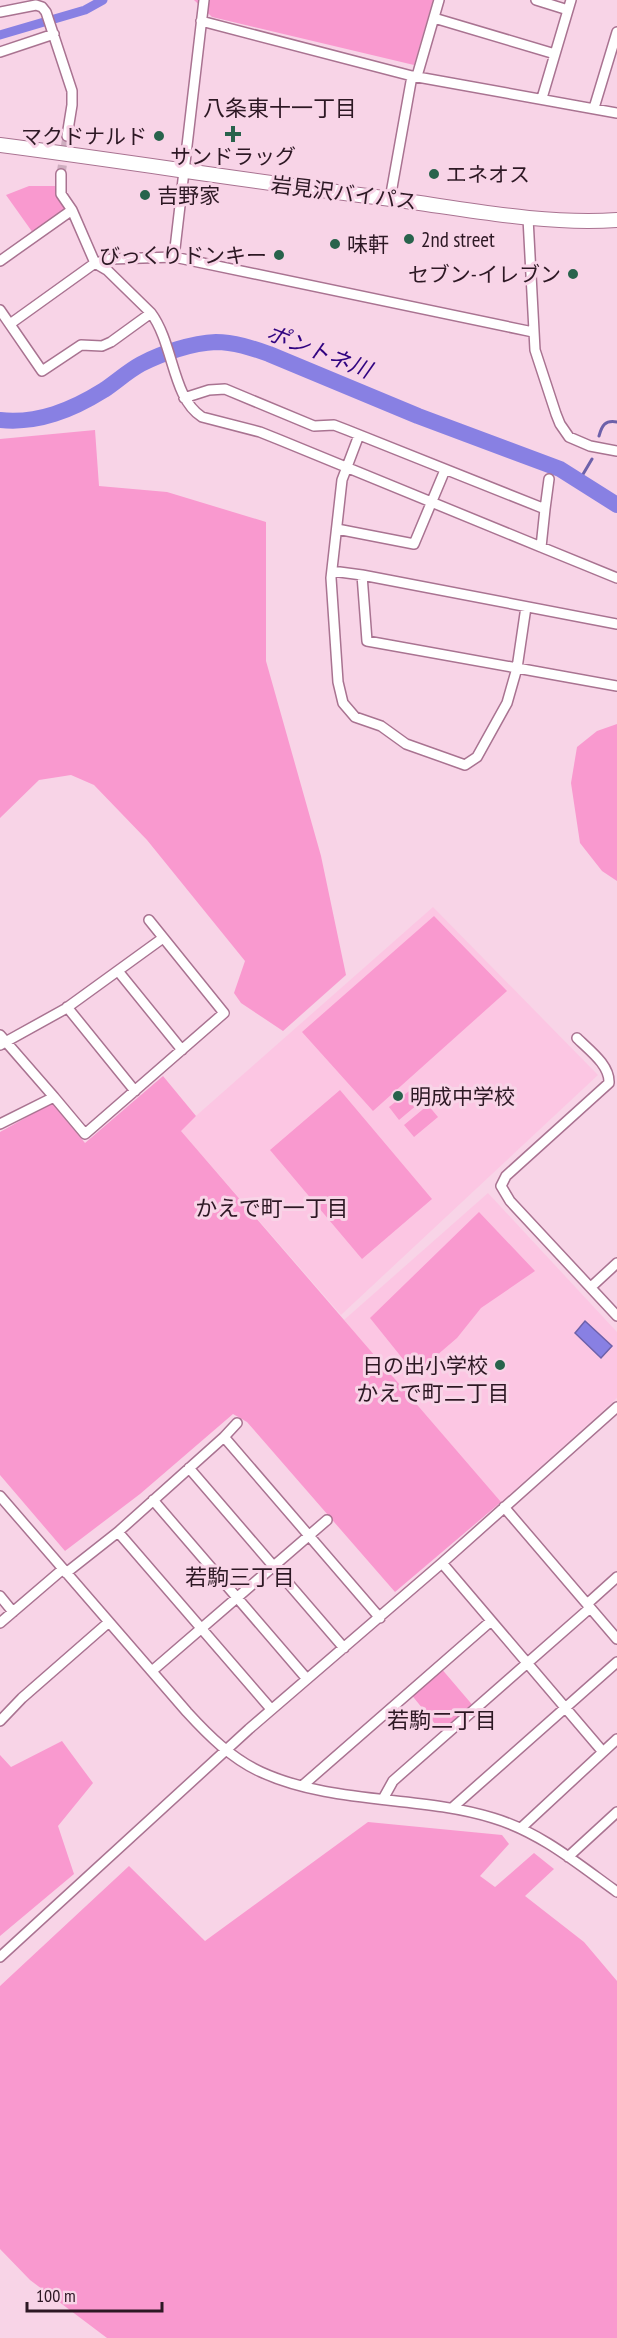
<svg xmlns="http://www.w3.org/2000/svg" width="617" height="2338" font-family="'PT Sans Narrow','Noto Sans JP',sans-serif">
<rect width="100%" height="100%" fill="#f8d4e7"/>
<path fill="#fcc6e3" d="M 433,907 L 598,1075 L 341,1315 L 180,1130 Z
M 488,1193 L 617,1332 L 617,1398 L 501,1502 L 344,1320 Z"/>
<path fill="#f999cf" d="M 194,0 L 433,0 L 414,65 L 212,17 Z
M 29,186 L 55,186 L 58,196 L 68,210 L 33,233 L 6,195 Z
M 95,430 L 99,486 L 167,492 L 266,522 L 266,661 L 321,856 L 346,975 L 283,1031 L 241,1003 L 234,993 L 245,961 L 147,840 L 94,785 L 71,775 L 39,780 L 0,818 L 0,439 Z
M 617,724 L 617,881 L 602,871 L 580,843 L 571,783 L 577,747 L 597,731 Z
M 434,916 L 507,991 L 373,1111 L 302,1032 Z
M 163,1076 L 196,1116 L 181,1131 L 501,1502 L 395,1592 L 247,1422 L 233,1414 L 140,1494 L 65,1551 L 0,1475 L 0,1132 L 52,1103 L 85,1143 Z
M 414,1087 L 424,1099 L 399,1120 L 389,1107 Z
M 340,1090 L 432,1199 L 362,1259 L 270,1150 Z
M 428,1105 L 438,1117 L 414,1137 L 404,1125 Z
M 479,1212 L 535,1271 L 481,1308 L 457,1338 L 415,1374 L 370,1318 Z
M 440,1667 L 475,1708 L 444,1735 L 410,1693 Z
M 62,1741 L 93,1783 L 58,1826 L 74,1874 L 0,1936 L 0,1755 L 11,1767 Z
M 368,1822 L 502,1835 L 509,1844 L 480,1876 L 495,1887 L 534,1853 L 554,1869 L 525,1896 L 584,1942 L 617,1981 L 617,2338 L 107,2338 L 30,2280 L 0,2249 L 0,1986 L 129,1866 L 205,1941 Z"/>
<path fill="#8880e3" stroke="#6d61aa" stroke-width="1.5" d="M 585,1321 L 612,1346 L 601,1358 L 575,1333 Z"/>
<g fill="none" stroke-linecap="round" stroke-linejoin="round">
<path stroke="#6d61aa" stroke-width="3" d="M 599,436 C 602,425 605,420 617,422
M 579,481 L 592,459"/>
<path stroke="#8880e3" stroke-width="9" d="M 0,35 L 85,10 L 103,0"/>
<path stroke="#8880e3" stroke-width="16" d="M 0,420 C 38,424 72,410 104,390 C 116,382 128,371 141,364 C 162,353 192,343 216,342 C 234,342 252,348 269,354 L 418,416 L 560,469 L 617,505"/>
<path stroke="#cfaec0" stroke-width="9" stroke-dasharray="9 4.5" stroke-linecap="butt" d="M 61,174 L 67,136"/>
<g stroke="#a97391" stroke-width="12">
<path id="minor" d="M 536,0 L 568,10
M 0,12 L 36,5 L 42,7 L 46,12 L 72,91 L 72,105 L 67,136
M 434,18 L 555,54
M 201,21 L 412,76 L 617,113
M 0,52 L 54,34
M 417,76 L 439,0
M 542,98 L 571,0
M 594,108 L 617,32
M 390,199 L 412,76
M 528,218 L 535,350 L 556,414 L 560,424 L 569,437 L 590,446 L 617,451
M 174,257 L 204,0
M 0,261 L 72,210 L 61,194 L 61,174
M 0,310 L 42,371 L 81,345 L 102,346 L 111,342 L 151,313 C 174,344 172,398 202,417 L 260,432 L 280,440 L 541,547
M 151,313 L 107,270 L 95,263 L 111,259 L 174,257 L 533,332
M 10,324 L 95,263 L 72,210
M 184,398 L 209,390 L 225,389 L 314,426 L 334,425 L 347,430 L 545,509 L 541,547 L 617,578
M 359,435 L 342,480 L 331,578 L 338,682 L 343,703 L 355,717 L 381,726 L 406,744 L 465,765 L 477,757 L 507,703 L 517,668 L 617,686
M 545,509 L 549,479
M 337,529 L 414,544 L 445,470
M 332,571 L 362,575 L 617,624
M 362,575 L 367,641 L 517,668 L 526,607
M 118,971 L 182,1050
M 67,1007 L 135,1091
M 0,1035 L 54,1097
M 577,1038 C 589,1050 610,1065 609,1083 L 506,1176 L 501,1186 L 510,1201 L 617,1316
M 0,1045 L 65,1009 L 163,938
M 0,1124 L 54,1097 L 85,1134 L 224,1013 L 149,920
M 591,1287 L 617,1263
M 224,1437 L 237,1423
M 189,1468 L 344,1648
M 0,1496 L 187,1712 C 208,1735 232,1759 261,1772 C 333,1805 418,1795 493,1818 C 540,1832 578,1864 617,1892
M 153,1500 L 307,1679
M 504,1507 L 617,1639
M 118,1532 L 271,1709
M 442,1563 L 603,1752
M 66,1573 L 118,1532 L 224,1437 L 380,1618
M 0,1596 L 13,1612
M 587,1604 L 617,1577
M 0,1623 L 63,1569
M 152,1671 L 327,1520
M 0,1721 L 22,1698 L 109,1622
M 302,1786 L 491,1621
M 383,1799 L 393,1781 L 590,1608
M 452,1808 L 617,1662
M 521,1828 L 617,1739
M 568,1857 L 617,1812
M 0,1957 L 249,1729 L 442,1563 L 617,1407"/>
</g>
<g stroke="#a97391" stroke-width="16">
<path id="highway" d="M 0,145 C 131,162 261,183 391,199 C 466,209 542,225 617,220"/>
</g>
<use href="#minor" stroke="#fff" stroke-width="9"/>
<use href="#highway" stroke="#fff" stroke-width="14"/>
</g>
<g fill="#28634c" stroke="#f8d4e7" stroke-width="2">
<path d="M230 125h6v6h6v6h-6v6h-6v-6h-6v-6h6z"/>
<circle cx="159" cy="136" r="6"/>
<circle cx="434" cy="174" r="6"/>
<circle cx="145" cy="195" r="6"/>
<circle cx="409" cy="239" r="6"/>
<circle cx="335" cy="244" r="6"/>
<circle cx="279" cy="255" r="6"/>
<circle cx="573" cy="274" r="6"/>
<circle cx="398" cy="1096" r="6"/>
<circle cx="500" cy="1365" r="6"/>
</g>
<g text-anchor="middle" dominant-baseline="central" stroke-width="6" stroke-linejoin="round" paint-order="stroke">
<g font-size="21" fill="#2d1824" stroke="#f8d4e7" text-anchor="start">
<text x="147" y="136" text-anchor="end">マクドナルド</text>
<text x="233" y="156" text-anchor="middle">サンドラッグ</text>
<text x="446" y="174">エネオス</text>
<text x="157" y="195">吉野家</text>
<text x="421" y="239">2nd street</text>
<text x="347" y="244">味軒</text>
<text x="267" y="255" text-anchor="end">びっくりドンキー</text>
<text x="561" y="274" text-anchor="end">セブン-イレブン</text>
<text x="410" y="1096">明成中学校</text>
<text x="488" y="1365" text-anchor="end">日の出小学校</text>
</g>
<g font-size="21" fill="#2d1824" stroke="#f8d4e7">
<text transform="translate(344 193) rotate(7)">岩見沢バイパス</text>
</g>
<g font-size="22" fill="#2d1824" stroke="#f8d4e7">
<text x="280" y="108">八条東十一丁目</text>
<text x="272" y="1208">かえで町一丁目</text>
<text x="433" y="1393">かえで町二丁目</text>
<text x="240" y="1577">若駒三丁目</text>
<text x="442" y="1720">若駒二丁目</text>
</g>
<g font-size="22" font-style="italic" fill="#300380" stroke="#f8d4e7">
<text transform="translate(319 351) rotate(21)">ポントネ川</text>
</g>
</g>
<path d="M27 2302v9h135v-9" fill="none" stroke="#2d1824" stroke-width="3"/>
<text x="36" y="2302" font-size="18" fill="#2d1824" stroke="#f8d4e7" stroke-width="4.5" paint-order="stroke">100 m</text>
</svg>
